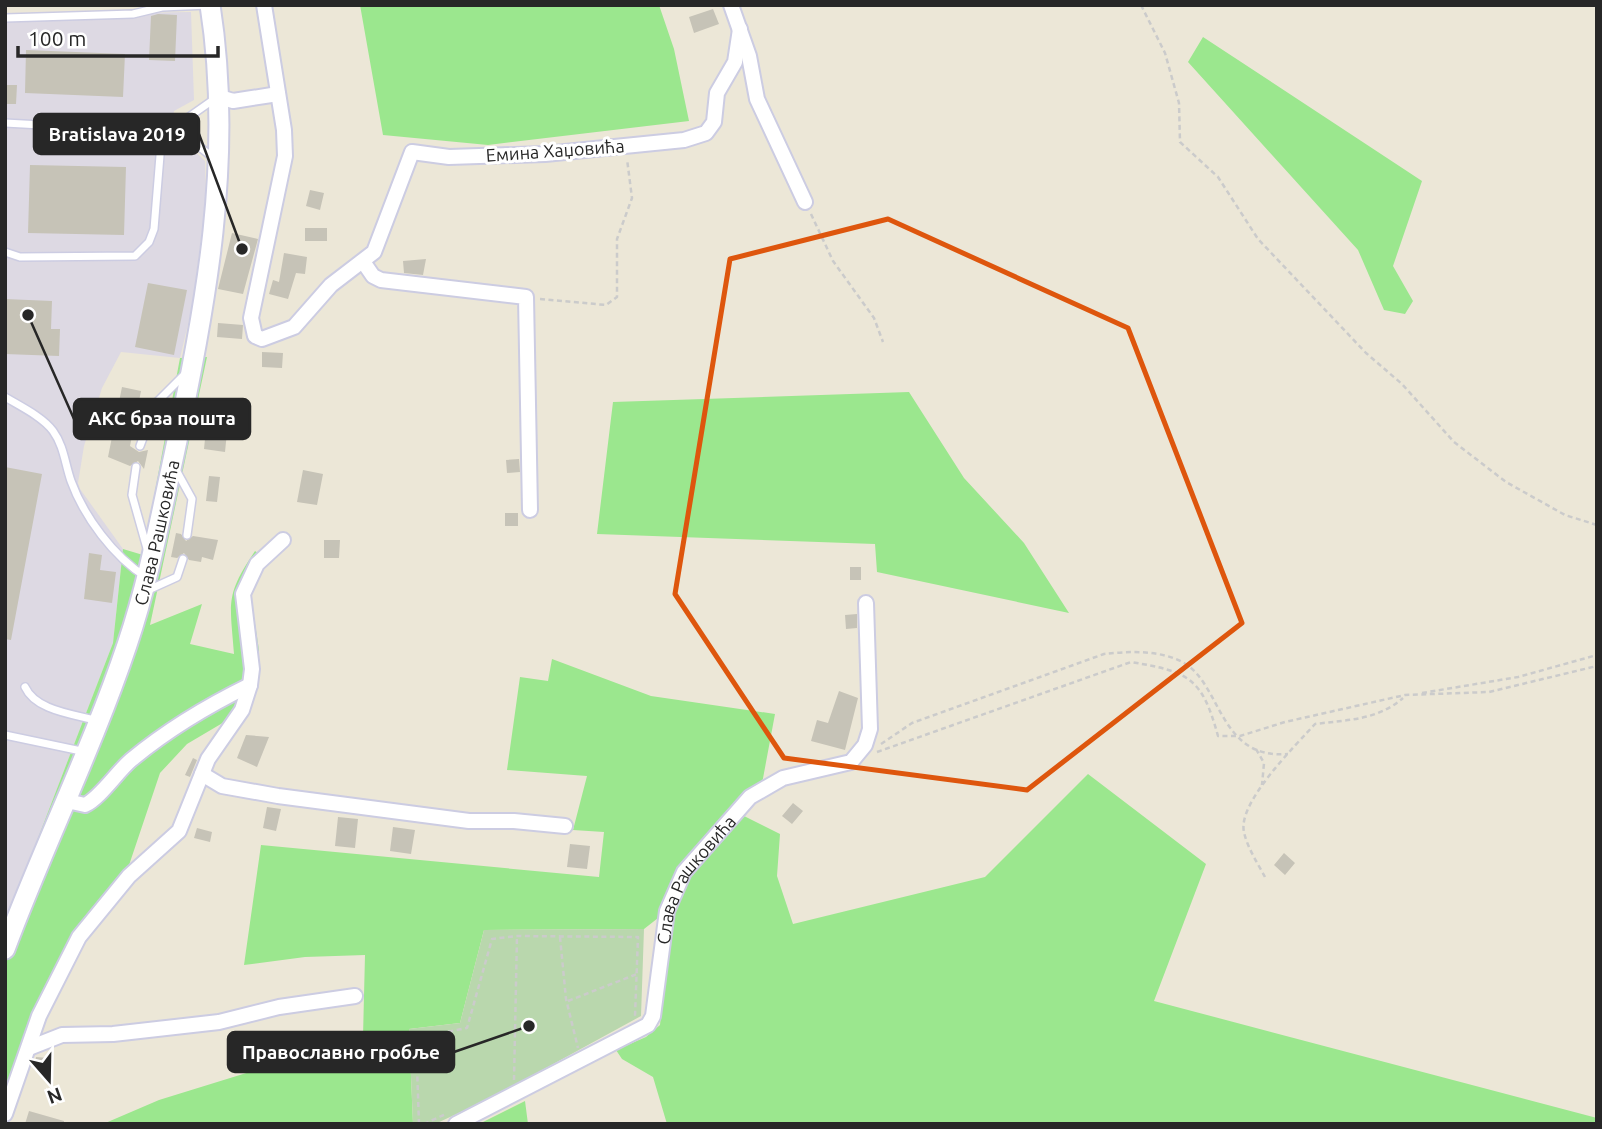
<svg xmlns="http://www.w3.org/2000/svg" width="1602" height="1129" font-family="Ubuntu,sans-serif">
<rect width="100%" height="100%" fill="#ece7d7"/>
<path fill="#ddd9e3" d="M 191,12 L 194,100 L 174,111 L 170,140 L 187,144 L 205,161 L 206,201 L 192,307 L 180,358 L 121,352 L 102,388 L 84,446 L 78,483 L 80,489 L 123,549 L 113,643 L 5,924 L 5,15 Z"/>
<path fill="#9be78e" d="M 360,5 L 659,5 L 674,49 L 689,121 L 488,145 L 383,135 Z
M 1203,37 L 1422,181 L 1393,266 L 1413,301 L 1405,314 L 1384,310 L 1358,250 L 1188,62 Z
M 207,357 L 150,625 L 202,604 L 190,644 L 234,654 C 230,601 225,596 255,551 L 267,560 L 250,591 L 259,650 L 255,696 L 243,722 L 231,718 L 187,744 L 160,773 L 123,883 L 79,937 L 5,1114 L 5,924 L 113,643 L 123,549 L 143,555 L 180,358 Z
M 909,392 L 964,478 L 1024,543 L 1069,613 L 877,572 L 875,544 L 597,534 L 613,402 Z
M 552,659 L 651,696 L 775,714 L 761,789 L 682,876 L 667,911 L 644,929 L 484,930 L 460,1023 L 409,1029 L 413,1124 L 103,1124 L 159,1100 L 363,1037 L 365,955 L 305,957 L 244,965 L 261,845 L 599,877 L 604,832 L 573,830 L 587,776 L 507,770 L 520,677 L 548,681 Z
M 1088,774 L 1206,864 L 1154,1001 L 1597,1118 L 1596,1124 L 667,1124 L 653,1077 L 622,1059 L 616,1050 L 646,1037 L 660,1025 L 671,913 L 686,879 L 740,814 L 780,834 L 777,876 L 793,924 L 985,877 Z
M 525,1101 L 528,1124 L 479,1124 Z"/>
<path fill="#b9d7ad" d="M 644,929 L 641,1016 L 493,1097 L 435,1124 L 413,1124 L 409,1029 L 460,1023 L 484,930 Z"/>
<path fill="#c6c3b7" d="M 713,9 L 719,24 L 694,33 L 689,17 Z
M 158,14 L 177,15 L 175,61 L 149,60 L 151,16 Z
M 26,50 L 125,54 L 123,97 L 25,93 Z
M 5,85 L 17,85 L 16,104 L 5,104 Z
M 30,165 L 126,167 L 124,235 L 28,233 Z
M 310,190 L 324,193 L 320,210 L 306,206 Z
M 305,228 L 327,228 L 327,241 L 305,241 Z
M 232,233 L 258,239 L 243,294 L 218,289 Z
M 284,253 L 307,257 L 305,274 L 296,273 L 288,299 L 269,294 L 273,280 L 279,282 Z
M 426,259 L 423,275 L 404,273 L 403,261 Z
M 148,283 L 187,290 L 174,355 L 135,347 Z
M 5,299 L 52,301 L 51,329 L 60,329 L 59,356 L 5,354 Z
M 218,323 L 243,325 L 242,339 L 217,337 Z
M 262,352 L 283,353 L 282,368 L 262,367 Z
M 122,387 L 141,391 L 130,446 L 139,452 L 148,450 L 144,469 L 138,461 L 130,466 L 108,457 Z
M 206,429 L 227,432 L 225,452 L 204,449 Z
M 519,459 L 520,472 L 507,473 L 506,460 Z
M 5,467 L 42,474 L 11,640 L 5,639 Z
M 303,470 L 323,474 L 317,505 L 297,502 Z
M 209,476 L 220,477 L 217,502 L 206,501 Z
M 505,513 L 518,513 L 518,526 L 505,526 Z
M 176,533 L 181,534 L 186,541 L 193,536 L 218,540 L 213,560 L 202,557 L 201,562 L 189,560 L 184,553 L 177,558 L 171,557 Z
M 324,540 L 340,540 L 339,558 L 324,558 Z
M 89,553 L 102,555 L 100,570 L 116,572 L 112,603 L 84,599 Z
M 850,567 L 861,567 L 861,580 L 850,580 Z
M 857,614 L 857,628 L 846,629 L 845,615 Z
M 839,691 L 858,698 L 845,750 L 811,741 L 817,720 L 828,723 Z
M 246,735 L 269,737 L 257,767 L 237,758 Z
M 193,758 L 197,760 L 190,777 L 185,775 Z
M 793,803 L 803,811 L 792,824 L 782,816 Z
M 267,807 L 281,809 L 276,831 L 263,828 Z
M 338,817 L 358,819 L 355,848 L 335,846 Z
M 393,827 L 415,830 L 411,854 L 390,851 Z
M 197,828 L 212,832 L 210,842 L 194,838 Z
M 570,844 L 590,846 L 587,869 L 567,867 Z
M 1284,853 L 1295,863 L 1285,875 L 1274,865 Z
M 36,1057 L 48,1058 L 47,1071 L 34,1070 Z
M 29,1111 L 64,1121 L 64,1124 L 25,1124 Z"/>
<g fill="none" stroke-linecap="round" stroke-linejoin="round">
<g stroke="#cccce2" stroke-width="10">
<path id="lane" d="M 5,18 L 133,14 L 162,7 L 209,5
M 5,123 L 168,132 L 187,137 L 215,159
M 169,131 L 213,100
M 5,252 L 20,257 L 135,256 L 149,242 L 154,229 L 162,131
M 5,397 C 20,406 43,417 53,431 C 64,446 65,464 71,481 C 84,517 114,557 146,577
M 140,446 L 156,403 L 186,373
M 136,467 L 132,495 L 148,552
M 176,470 L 192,499 L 187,535
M 146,591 L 177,577 L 183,559
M 25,687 C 36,711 74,714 98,721
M 5,735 L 86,752"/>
</g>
<g stroke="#cccce2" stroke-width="18">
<g id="street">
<path d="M 264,5 L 284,130 L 285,156 L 251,318 L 255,336 L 262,339 L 294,327 L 331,285 L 374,252 L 412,152 L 449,157 L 545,154 L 684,140 L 706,133 L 714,122 L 717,93 L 735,62 L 740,29"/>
<path d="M 731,5 L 749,56 L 757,99 L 805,202"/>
<path d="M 217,96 L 233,101 L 278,94"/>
<path d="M 364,263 L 373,276 L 381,280 L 526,297 L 530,510"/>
<path d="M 202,774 L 222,786 L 278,796 L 469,821 L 514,821 L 565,826"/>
<path d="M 67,801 L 85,805 C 100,798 117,772 131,760 C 166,731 209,705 250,685"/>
<path d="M 29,1048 L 62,1035 L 113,1034 L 219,1022 L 279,1007 L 355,996"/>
<path d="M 5,1114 L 39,1016 L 79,937 L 129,876 L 179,831 L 208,759 L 242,710 L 250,685 L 252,669 L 243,594 L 257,564 L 283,540"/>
<path id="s1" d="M 456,1124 L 648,1025 L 653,1016 L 667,911 L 684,872 L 750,797 L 783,778 L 851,762 L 865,745 L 870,729 L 866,603"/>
</g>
</g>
<g stroke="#cccce2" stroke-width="23">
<g id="secondary">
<path id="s2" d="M 5,949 C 43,847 92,749 127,645 C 148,583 160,519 174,455 C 206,307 234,157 210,5"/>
</g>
</g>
<path stroke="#cbcbcb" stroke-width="2.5" stroke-dasharray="5 3.5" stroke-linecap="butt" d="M 1141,5 L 1165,53 L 1179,103 L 1180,142 L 1218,177 L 1258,239 L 1366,353 L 1402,384 L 1454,442 L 1506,482 L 1565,515 L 1597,525
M 811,214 L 833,261 L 874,318 L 883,342
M 540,299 L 606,305 L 617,297 L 617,239 L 632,198 L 627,159
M 1422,693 L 1518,677 L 1597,655
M 881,744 L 912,723 L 1104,654 C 1129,651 1162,650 1184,663 C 1222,685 1219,760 1288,754
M 1256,749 L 1264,763 L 1262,785
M 877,752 L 1131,662 C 1190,672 1202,678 1218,736 L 1240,736 L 1285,722 L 1405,695 L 1489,692 L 1597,666
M 1265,877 C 1258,864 1247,847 1244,832 C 1237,803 1296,745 1315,724 C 1347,720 1378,720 1403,698
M 560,937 L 566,999 L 578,1048
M 568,1001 L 637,974
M 514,1080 L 517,936
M 419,1124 L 416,1038 L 467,1028 L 492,939 L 517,936 L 638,937 L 635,1016
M 424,1124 L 446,1114"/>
<use href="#lane" stroke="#fff" stroke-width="7"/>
<use href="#street" stroke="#fff" stroke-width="14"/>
<use href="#secondary" stroke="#fff" stroke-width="19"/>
</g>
<path fill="none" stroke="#de560d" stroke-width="5" stroke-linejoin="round" d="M 888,219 L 1128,328 L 1242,623 L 1027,790 L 784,758 L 675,594 L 730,259 Z"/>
<g text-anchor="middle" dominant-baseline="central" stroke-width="6" stroke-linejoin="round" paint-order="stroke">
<g font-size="18" fill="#272727" stroke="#fff">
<text transform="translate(555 150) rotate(-4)">Емина Хаџовића</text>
<text stroke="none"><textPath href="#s2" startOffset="444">Слава Рашковића</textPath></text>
<text stroke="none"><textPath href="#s1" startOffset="373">Слава Рашковића</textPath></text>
</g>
</g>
<path fill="none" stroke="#272727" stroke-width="2.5" d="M242 249L199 134M28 315L74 419M529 1026L454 1052"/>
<g fill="#272727" stroke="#fff" stroke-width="2.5">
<circle cx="242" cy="249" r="7"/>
<circle cx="28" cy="315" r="7"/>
<circle cx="529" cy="1026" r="7"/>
</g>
<g fill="#272727" stroke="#272727" stroke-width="2.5">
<rect x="34" y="114" width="165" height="40" rx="7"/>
<rect x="74" y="399" width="176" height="40" rx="7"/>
<rect x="228" y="1032" width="226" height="40" rx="7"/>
</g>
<g font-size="19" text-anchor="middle" font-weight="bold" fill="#fff">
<text x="117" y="141">Bratislava 2019</text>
<text x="162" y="425">АКС брза пошта</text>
<text x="341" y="1059">Православно гробље</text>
</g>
<rect width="1602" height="1129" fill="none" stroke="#272727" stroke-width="14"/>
<g transform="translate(49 1080) rotate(160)" stroke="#ffffff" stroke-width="5" paint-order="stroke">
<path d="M0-5L12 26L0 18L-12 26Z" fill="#272727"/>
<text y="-10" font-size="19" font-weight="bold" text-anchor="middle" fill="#272727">N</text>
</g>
<path d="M18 46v10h200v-10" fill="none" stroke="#272727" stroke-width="3.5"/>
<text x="28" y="46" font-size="21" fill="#272727" stroke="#ffffff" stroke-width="5" paint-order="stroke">100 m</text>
</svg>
